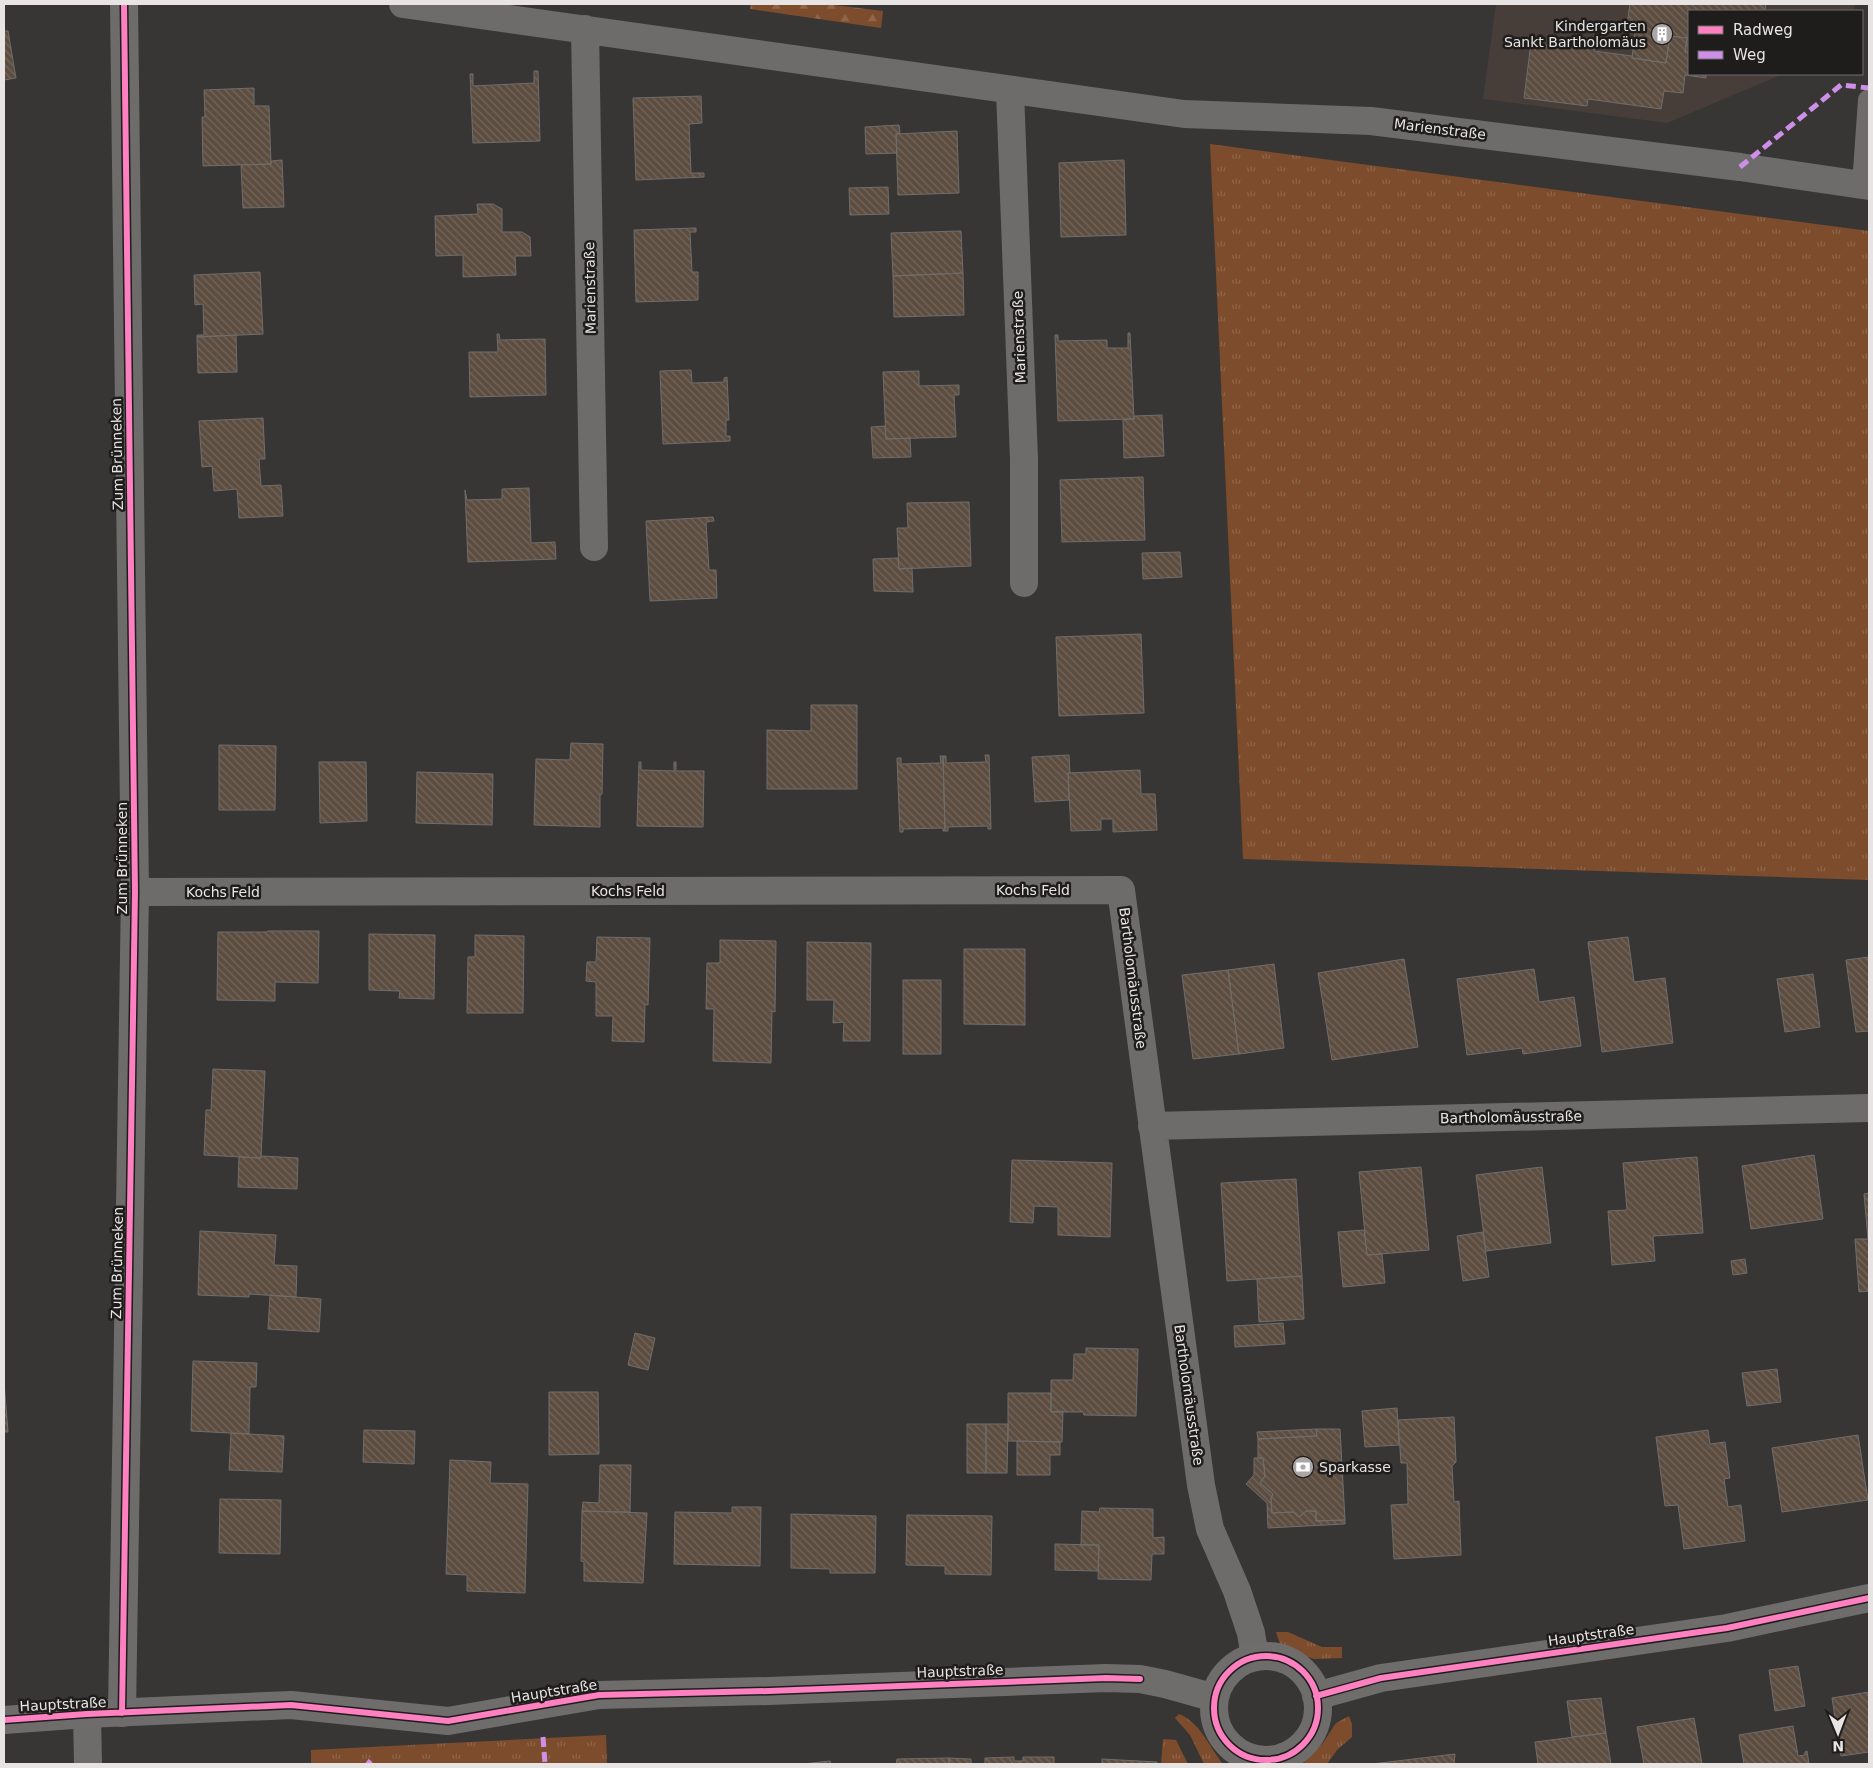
<svg xmlns="http://www.w3.org/2000/svg" width="1873" height="1768" font-family="'DejaVu Sans',sans-serif">
<defs>
<pattern id="grass-tufts" width="24" height="20" patternUnits="userSpaceOnUse" patternTransform="scale(1.25)"><rect width="24" height="20" fill="#7d4c2c"/><path d="M3 7l-1-3M5 7V3M7 7l1-3M15 17l-1-3M17 17v-4M19 17l1-3" fill="none" stroke="#8f664a"/></pattern>
<pattern id="forest-firs" width="22" height="20" patternUnits="userSpaceOnUse" patternTransform="scale(1.25)"><rect width="22" height="20" fill="#7d4c2c"/><path d="M5 1l3.5 6h-7zM16 11l3.5 6h-7z" fill="#8f664a"/></pattern>
<pattern id="building-back-hatch" width="6" height="6" patternUnits="userSpaceOnUse" patternTransform="scale(1.25)"><rect width="6" height="6" fill="#5c4d40"/><path d="M-1 5l2 2M0 0l6 6M5-1l2 2" fill="none" stroke="#73665b"/></pattern>
</defs>
<rect width="100%" height="100%" fill="#383634"/>
<path fill="#473e39" d="M 1496,4 L 1855,4 L 1854,11 L 1689,11 L 1689,74 L 1783,74 L 1667,123 L 1483,99 Z"/>
<path fill="url(#grass-tufts)" d="M 1210,144 L 1869,231 L 1869,880 L 1243,859 Z
M 1276,1632 L 1288,1632 L 1322,1647 L 1342,1647 L 1342,1658 L 1314,1659 L 1281,1647 Z
M 1179,1714 C 1201,1723 1209,1747 1223,1764 L 1204,1764 L 1190,1735 L 1175,1718 Z
M 1349,1716 L 1352,1724 L 1352,1737 L 1337,1750 L 1327,1764 L 1303,1764 L 1323,1743 L 1336,1723 Z
M 606,1735 L 607,1764 L 311,1764 L 311,1750 Z
M 1163,1739 L 1176,1740 L 1188,1764 L 1161,1764 Z"/>
<path fill="url(#forest-firs)" d="M 751,4 L 826,4 L 883,11 L 881,28 L 750,9 Z"/>
<path fill="url(#building-back-hatch)" stroke="#6f6e6c" d="M 1630,4 L 1766,4 L 1765,11 L 1689,11 L 1689,53 L 1685,52 L 1687,38 L 1670,36 L 1666,63 L 1632,58 L 1635,32 L 1626,31 Z
M 4,31 L 8,31 L 16,78 L 4,80 Z
M 1670,36 L 1687,38 L 1685,52 L 1689,53 L 1689,74 L 1706,74 L 1706,78 L 1685,75 L 1683,93 L 1664,91 L 1661,109 L 1588,99 L 1587,106 L 1524,98 L 1531,43 L 1562,47 L 1563,41 L 1595,45 L 1594,51 L 1632,56 L 1632,58 L 1666,63 Z
M 534,71 L 538,71 L 540,141 L 473,143 L 470,74 L 473,74 L 473,86 L 534,83 Z
M 254,88 L 254,106 L 269,106 L 271,164 L 203,166 L 202,117 L 205,117 L 204,90 Z
M 701,96 L 702,123 L 689,124 L 691,173 L 704,173 L 704,177 L 636,180 L 633,98 Z
M 899,125 L 900,133 L 896,134 L 897,153 L 866,154 L 865,127 Z
M 957,131 L 959,193 L 898,195 L 896,134 Z
M 282,160 L 284,207 L 243,208 L 241,165 L 271,164 L 271,161 Z
M 1124,160 L 1126,235 L 1061,237 L 1059,163 Z
M 888,187 L 889,214 L 850,215 L 849,188 Z
M 477,204 L 493,204 L 502,209 L 502,232 L 522,232 L 530,237 L 531,256 L 515,256 L 516,275 L 463,277 L 463,255 L 436,256 L 435,216 L 478,214 Z
M 696,228 L 696,232 L 690,232 L 692,272 L 698,272 L 698,300 L 636,302 L 634,230 Z
M 961,231 L 963,273 L 893,276 L 891,233 Z
M 260,272 L 263,334 L 197,337 L 197,335 L 204,335 L 203,304 L 195,305 L 194,275 Z
M 963,273 L 964,315 L 894,317 L 893,276 Z
M 1128,333 L 1130,333 L 1134,419 L 1058,421 L 1055,335 L 1058,335 L 1058,341 L 1107,340 L 1107,348 L 1128,348 Z
M 497,334 L 499,334 L 500,340 L 545,339 L 546,395 L 470,397 L 469,352 L 498,352 Z
M 236,335 L 237,372 L 198,373 L 197,337 Z
M 691,370 L 692,383 L 724,382 L 724,378 L 727,377 L 729,420 L 726,420 L 726,436 L 730,436 L 730,441 L 663,444 L 660,371 Z
M 919,371 L 919,386 L 959,385 L 959,395 L 954,395 L 956,437 L 886,439 L 883,372 Z
M 1162,415 L 1164,456 L 1124,458 L 1123,419 L 1134,419 L 1134,416 Z
M 263,418 L 265,459 L 259,459 L 261,486 L 281,485 L 283,516 L 239,518 L 237,489 L 214,491 L 212,466 L 202,467 L 199,421 Z
M 885,426 L 886,439 L 910,438 L 911,457 L 873,458 L 871,427 Z
M 1143,477 L 1145,540 L 1062,542 L 1060,480 Z
M 529,488 L 531,543 L 555,542 L 556,559 L 468,562 L 465,490 L 467,500 L 502,499 L 502,489 Z
M 969,502 L 971,566 L 899,569 L 897,528 L 908,528 L 907,503 Z
M 713,517 L 714,521 L 706,522 L 709,570 L 716,570 L 717,598 L 650,601 L 646,521 Z
M 1180,552 L 1182,577 L 1143,579 L 1142,553 Z
M 898,558 L 899,569 L 912,568 L 913,592 L 874,591 L 873,559 Z
M 1141,634 L 1144,713 L 1059,716 L 1056,637 Z
M 811,705 L 857,705 L 857,789 L 767,789 L 767,730 L 811,731 Z
M 571,743 L 603,744 L 602,794 L 600,795 L 600,827 L 534,825 L 536,759 L 570,760 Z
M 219,745 L 276,746 L 275,810 L 219,810 Z
M 985,755 L 989,755 L 991,829 L 988,829 L 988,826 L 948,827 L 948,831 L 945,831 L 943,756 L 946,756 L 946,763 L 986,762 Z
M 1069,755 L 1070,773 L 1068,773 L 1069,800 L 1035,802 L 1032,757 Z
M 940,756 L 943,756 L 945,831 L 943,831 L 943,828 L 903,829 L 903,832 L 900,832 L 897,758 L 901,758 L 901,764 L 941,763 Z
M 319,762 L 366,762 L 367,821 L 320,823 Z
M 639,762 L 641,762 L 641,770 L 674,771 L 674,762 L 676,762 L 676,771 L 704,771 L 703,827 L 637,826 Z
M 1140,770 L 1141,794 L 1155,794 L 1157,830 L 1113,832 L 1113,819 L 1101,819 L 1101,830 L 1071,831 L 1068,773 Z
M 417,772 L 493,774 L 492,825 L 416,823 Z
M 268,931 L 319,931 L 318,983 L 275,982 L 275,1001 L 217,1000 L 218,932 L 267,932 Z
M 369,934 L 435,935 L 434,999 L 399,998 L 400,991 L 369,990 Z
M 475,935 L 524,936 L 523,1013 L 467,1013 L 468,957 L 475,957 Z
M 597,937 L 650,938 L 648,1005 L 645,1004 L 644,1042 L 612,1041 L 613,1016 L 596,1016 L 596,982 L 586,981 L 587,962 L 596,962 Z
M 1628,937 L 1634,982 L 1665,978 L 1673,1043 L 1602,1052 L 1588,942 Z
M 720,940 L 776,941 L 775,1012 L 772,1011 L 771,1063 L 713,1061 L 714,1009 L 706,1009 L 707,963 L 720,963 Z
M 807,942 L 871,943 L 870,1041 L 843,1041 L 844,1022 L 833,1023 L 834,1000 L 807,1000 Z
M 964,949 L 1025,949 L 1025,1025 L 964,1024 Z
M 1869,957 L 1869,1031 L 1856,1032 L 1846,960 Z
M 1404,959 L 1418,1047 L 1332,1060 L 1318,973 Z
M 1274,964 L 1284,1048 L 1239,1054 L 1228,970 Z
M 1534,969 L 1539,1002 L 1574,997 L 1581,1046 L 1523,1054 L 1522,1048 L 1467,1055 L 1457,979 Z
M 1228,970 L 1239,1054 L 1193,1059 L 1182,975 Z
M 1813,974 L 1820,1027 L 1785,1032 L 1777,979 Z
M 903,980 L 941,980 L 941,1054 L 903,1054 Z
M 213,1069 L 265,1071 L 261,1158 L 204,1155 L 206,1110 L 211,1110 Z
M 1814,1155 L 1823,1219 L 1751,1229 L 1742,1166 Z
M 261,1156 L 298,1158 L 297,1189 L 238,1187 L 239,1157 L 261,1158 Z
M 1697,1157 L 1703,1233 L 1653,1236 L 1655,1261 L 1612,1265 L 1608,1211 L 1627,1210 L 1623,1163 Z
M 1012,1160 L 1112,1163 L 1110,1237 L 1058,1235 L 1058,1207 L 1034,1206 L 1033,1223 L 1010,1222 Z
M 1421,1167 L 1429,1250 L 1367,1255 L 1359,1172 Z
M 1542,1167 L 1551,1243 L 1486,1251 L 1476,1175 Z
M 1296,1179 L 1302,1276 L 1227,1281 L 1221,1183 Z
M 1869,1193 L 1869,1291 L 1859,1292 L 1855,1239 L 1868,1239 L 1864,1194 Z
M 1364,1230 L 1367,1255 L 1382,1254 L 1385,1283 L 1343,1287 L 1338,1232 Z
M 200,1231 L 276,1235 L 274,1265 L 297,1266 L 296,1297 L 249,1294 L 249,1297 L 198,1295 Z
M 1483,1232 L 1489,1277 L 1463,1281 L 1457,1236 Z
M 1745,1259 L 1747,1273 L 1733,1275 L 1731,1261 Z
M 1302,1276 L 1304,1319 L 1259,1322 L 1257,1279 Z
M 270,1295 L 321,1299 L 319,1332 L 268,1329 Z
M 1283,1323 L 1285,1344 L 1235,1347 L 1234,1326 Z
M 635,1333 L 655,1338 L 648,1370 L 628,1365 Z
M 1086,1348 L 1138,1349 L 1136,1416 L 1084,1415 L 1083,1412 L 1051,1412 L 1051,1380 L 1073,1380 L 1074,1354 L 1086,1354 Z
M 193,1361 L 257,1363 L 256,1387 L 250,1387 L 249,1434 L 191,1431 Z
M 1777,1369 L 1781,1402 L 1747,1406 L 1742,1373 Z
M 4,1382 L 8,1432 L 4,1432 Z
M 549,1392 L 598,1392 L 599,1454 L 549,1455 Z
M 1008,1393 L 1051,1393 L 1051,1412 L 1063,1411 L 1062,1442 L 1008,1441 Z
M 1397,1408 L 1399,1445 L 1365,1447 L 1362,1411 Z
M 1454,1417 L 1456,1462 L 1452,1466 L 1454,1502 L 1459,1501 L 1461,1555 L 1394,1559 L 1391,1505 L 1408,1504 L 1407,1463 L 1401,1463 L 1398,1420 Z
M 967,1424 L 986,1424 L 986,1473 L 967,1473 Z
M 986,1424 L 1008,1424 L 1007,1473 L 986,1473 Z
M 1316,1429 L 1340,1429 L 1345,1520 L 1316,1521 L 1316,1511 L 1306,1511 L 1299,1517 L 1293,1512 L 1272,1513 L 1271,1498 L 1273,1494 L 1260,1483 L 1265,1476 L 1263,1458 L 1258,1458 L 1258,1439 L 1317,1436 Z
M 1316,1429 L 1317,1436 L 1258,1439 L 1257,1432 Z
M 364,1430 L 415,1431 L 414,1464 L 363,1462 Z
M 1708,1430 L 1710,1444 L 1725,1442 L 1730,1478 L 1724,1479 L 1728,1507 L 1741,1505 L 1745,1541 L 1684,1549 L 1678,1505 L 1665,1506 L 1656,1437 Z
M 231,1433 L 284,1436 L 282,1472 L 229,1470 Z
M 1858,1435 L 1868,1500 L 1782,1512 L 1772,1448 Z
M 1017,1441 L 1060,1442 L 1060,1455 L 1050,1455 L 1050,1475 L 1017,1475 Z
M 1254,1458 L 1263,1458 L 1265,1476 L 1260,1483 L 1273,1494 L 1271,1498 L 1272,1513 L 1293,1512 L 1299,1517 L 1306,1511 L 1316,1511 L 1316,1521 L 1345,1520 L 1345,1524 L 1268,1528 L 1267,1503 L 1246,1484 L 1254,1475 Z
M 450,1460 L 491,1462 L 490,1483 L 528,1484 L 525,1593 L 467,1591 L 467,1575 L 446,1574 Z
M 600,1465 L 631,1465 L 630,1512 L 582,1511 L 583,1502 L 599,1503 Z
M 220,1499 L 281,1500 L 280,1554 L 219,1553 Z
M 732,1507 L 761,1507 L 760,1566 L 674,1564 L 675,1512 L 732,1513 Z
M 1100,1508 L 1153,1509 L 1153,1538 L 1164,1537 L 1164,1554 L 1152,1554 L 1151,1580 L 1098,1579 L 1099,1545 L 1081,1545 L 1082,1511 L 1099,1512 Z
M 582,1511 L 647,1513 L 643,1583 L 584,1581 L 584,1562 L 581,1561 Z
M 791,1514 L 876,1516 L 875,1573 L 830,1573 L 830,1569 L 791,1568 Z
M 907,1515 L 992,1516 L 991,1575 L 945,1574 L 945,1566 L 906,1565 Z
M 1055,1544 L 1099,1545 L 1098,1571 L 1055,1570 Z
M 1798,1666 L 1805,1706 L 1775,1711 L 1769,1670 Z
M 1869,1692 L 1869,1752 L 1841,1756 L 1832,1698 Z
M 1601,1698 L 1606,1733 L 1572,1737 L 1567,1701 Z
M 1694,1718 L 1702,1764 L 1644,1764 L 1637,1727 Z
M 1793,1726 L 1798,1756 L 1805,1755 L 1805,1752 L 1807,1751 L 1809,1764 L 1744,1764 L 1739,1735 Z
M 1606,1733 L 1611,1764 L 1538,1764 L 1535,1742 Z
M 1455,1754 L 1454,1764 L 1372,1764 Z
M 1014,1757 L 1014,1761 L 1023,1761 L 1023,1757 L 1054,1757 L 1054,1764 L 985,1764 L 985,1758 Z
M 949,1758 L 949,1764 L 896,1764 L 897,1759 Z
M 949,1758 L 971,1759 L 971,1764 L 949,1764 Z
M 1102,1759 L 1157,1762 L 1157,1764 L 1102,1764 Z
M 830,1761 L 831,1764 L 803,1764 Z"/>
<g fill="none" stroke-linecap="round" stroke-linejoin="round">
<path stroke="#6d6c6b" stroke-width="22" d="M 1863,185 L 1869,100"/>
<path stroke="#6d6c6b" stroke-width="28" d="M 403,4 L 1184,114 L 1371,121 L 1740,167 L 1869,186
M 585,29 L 594,547
M 1010,91 L 1024,459 L 1024,583
M 135,892 L 1121,890 L 1201,1485 L 1210,1529 L 1237,1591 L 1251,1633 L 1255,1657
M 1152,1126 L 1869,1108
M 122,1713 L 135,892 L 124,4
M 87,1714 L 88,1764"/>
<path stroke="#6d6c6b" stroke-width="28" d="M 1264,1760 L 1265,1764"/>
<path stroke="#6f6d6c" stroke-width="28" d="M1214 1708a52 52 0 1 1 104 0a52 52 0 1 1-104 0Z
M 1316,1696 L 1381,1678 L 1727,1628 L 1869,1598
M 4,1720 L 87,1714 L 291,1705 L 448,1721 L 599,1695 L 769,1691 L 1106,1678 L 1140,1679 L 1165,1684 L 1215,1698"/>
<path stroke="#ce8fe9" stroke-width="5" stroke-dasharray="10 5" stroke-linecap="butt" d="M 1740,167 L 1841,85 L 1869,88
M 543,1737 L 545,1764
M 367,1761 L 371,1764"/>
<g stroke="#1f1d1c" stroke-width="9">
<path id="cycleway" d="M1214 1708a52 52 0 1 1 104 0a52 52 0 1 1-104 0Z
M 1316,1696 L 1381,1678 L 1727,1628 L 1869,1598
M 122,1713 L 135,892 L 124,4
M 4,1720 L 87,1714 L 291,1705 L 448,1721 L 599,1695 L 769,1691 L 1106,1678 L 1140,1679"/>
</g>
<use href="#cycleway" stroke="#ff80c0" stroke-width="6"/>
</g>
<defs>
<g id="building-disc" transform="scale(1.125)"><circle r="9.5" fill="#aaa7a6" stroke="#1f1d1c"/><path d="M-4-6H4V6H1V3H-1V6H-4ZM-2.5-4.3h1.7v1.8h-1.7ZM.8-4.3h1.7v1.8H.8ZM-2.5-1h1.7V.8h-1.7ZM.8-1h1.7V.8H.8Z" fill="#fff"/></g>
<g id="bank-disc" transform="scale(1.125)"><circle r="9.5" fill="#aaa7a6" stroke="#1f1d1c"/><path d="M-6-4H6V4H-6ZM0-2.3a2.3 2.3 0 1 0 0 4.6a2.3 2.3 0 1 0 0-4.6Z" fill="#fff"/></g>
</defs>
<g fill-rule="evenodd">
<use href="#building-disc" x="1662" y="34"/>
<use href="#bank-disc" x="1303" y="1467"/>
</g>
<g text-anchor="middle" dominant-baseline="central" stroke-width="5" stroke-linejoin="round" paint-order="stroke">
<g font-size="14" fill="#e7e4e3" stroke="#1f1d1c" text-anchor="end">
<text x="1646" y="26">Kindergarten<tspan x="1646" dy="16">Sankt Bartholomäus</tspan></text>
<text x="1319" y="1467" text-anchor="start">Sparkasse</text>
</g>
<g font-size="14" fill="#e7e4e3" stroke="#1f1d1c">
<text transform="translate(1440 129) rotate(7)">Marienstraße</text>
<text transform="translate(590 288) rotate(-91)">Marienstraße</text>
<text transform="translate(1019 337) rotate(-92)">Marienstraße</text>
<text transform="translate(117 454) rotate(-91)">Zum Brünneken</text>
<text transform="translate(122 858) rotate(-90)">Zum Brünneken</text>
<text x="1033" y="890">Kochs Feld</text>
<text x="628" y="891">Kochs Feld</text>
<text x="223" y="892">Kochs Feld</text>
<text transform="translate(1133 978) rotate(83)">Bartholomäusstraße</text>
<text transform="translate(1511 1117) rotate(-1)">Bartholomäusstraße</text>
<text transform="translate(117 1263) rotate(-89)">Zum Brünneken</text>
<text transform="translate(1189 1395) rotate(82)">Bartholomäusstraße</text>
<text transform="translate(1591 1635) rotate(-8)">Hauptstraße</text>
<text transform="translate(960 1671) rotate(-2)">Hauptstraße</text>
<text transform="translate(554 1691) rotate(-9)">Hauptstraße</text>
<text transform="translate(63 1704) rotate(-3)">Hauptstraße</text>
</g>
</g>
<rect width="1873" height="1768" fill="none" stroke="#e7e4e3" stroke-width="10"/>
<rect x="1688" y="10" width="175" height="65" fill="#1f1d1c" stroke="#6f6d6c"/>
<rect x="1698" y="26" width="25" height="8" fill="#ff80c0" stroke="#6f6d6c"/>
<text x="1733" y="35" font-size="15" fill="#e7e4e3">Radweg</text>
<rect x="1698" y="51" width="25" height="8" fill="#ce8fe9" stroke="#6f6d6c"/>
<text x="1733" y="60" font-size="15" fill="#e7e4e3">Weg</text>
<g transform="translate(1838 1733) rotate(179)" stroke="#1f1d1c" stroke-width="4" paint-order="stroke">
<path d="M0-4L9 19L0 12L-9 19Z" fill="#e7e4e3"/>
<text y="-8" font-size="14" font-weight="bold" text-anchor="middle" fill="#e7e4e3">N</text>
</g>
</svg>
